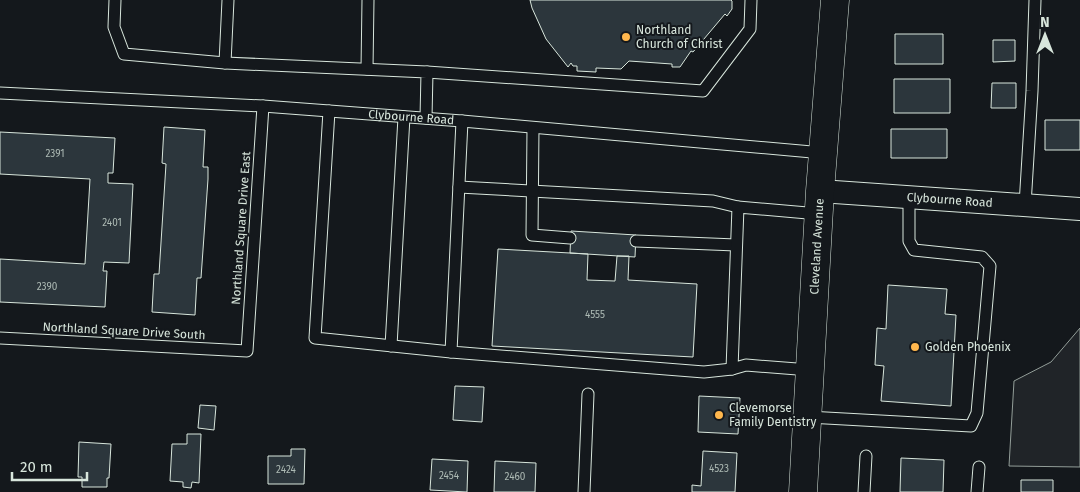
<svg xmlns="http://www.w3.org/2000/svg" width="1080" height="492" font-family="'Fira Sans',sans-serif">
<rect width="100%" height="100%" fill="#14181c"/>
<path fill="#202428" stroke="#939e99" d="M 1080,328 L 1080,467 L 1009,466 L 1014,381 L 1051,362 Z"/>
<path fill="#2c363c" stroke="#d8e6dc" d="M 530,0 L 731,0 L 732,1 L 732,9 L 727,16 L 725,14 L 693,52 L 691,51 L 680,67 L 672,67 L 672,64 L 629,61 L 621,69 L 596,68 L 596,72 L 577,71 L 577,66 L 573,66 L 571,63 L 568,67 L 546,39 L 532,8 Z
M 895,34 L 943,34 L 943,64 L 895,64 Z
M 993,40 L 1015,40 L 1015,61 L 993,62 Z
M 894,79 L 950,79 L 950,113 L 894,113 Z
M 992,83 L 1016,83 L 1016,108 L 991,108 Z
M 1045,120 L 1080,120 L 1080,150 L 1045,150 Z
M 164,127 L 205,130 L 203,167 L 208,167 L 208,179 L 201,278 L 197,278 L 195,315 L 152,312 L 154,274 L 159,274 L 166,164 L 162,163 Z
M 891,129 L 947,129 L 947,158 L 891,158 Z
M 0,132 L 115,138 L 113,173 L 108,173 L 108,183 L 133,184 L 129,263 L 104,262 L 103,271 L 107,271 L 105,307 L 0,302 L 0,259 L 85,264 L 90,179 L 0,174 Z
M 571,231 L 636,235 L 635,257 L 570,253 Z
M 498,249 L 588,254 L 587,280 L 615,281 L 617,256 L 629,256 L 628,280 L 697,284 L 693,357 L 492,346 Z
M 888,285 L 947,289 L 945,314 L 956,315 L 951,406 L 881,401 L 884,366 L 875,365 L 877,328 L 886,329 Z
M 455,386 L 484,387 L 482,422 L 453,420 Z
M 699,396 L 740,398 L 738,434 L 698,432 Z
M 200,405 L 216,406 L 214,430 L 198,428 Z
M 187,434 L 201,434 L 199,483 L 192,482 L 191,488 L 183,487 L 183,482 L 170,481 L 172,444 L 187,444 Z
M 79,442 L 111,444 L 109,478 L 107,478 L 107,487 L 82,487 L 82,477 L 78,477 Z
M 291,449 L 305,449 L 304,484 L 268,484 L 268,456 L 291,456 Z
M 703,451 L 737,453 L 735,492 L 692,492 L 692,485 L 701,486 Z
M 901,458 L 944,460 L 943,492 L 900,492 Z
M 432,459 L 468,461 L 467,492 L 430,490 Z
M 495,461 L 536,463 L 535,492 L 494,492 Z
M 1021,480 L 1053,480 L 1053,492 L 1021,492 Z"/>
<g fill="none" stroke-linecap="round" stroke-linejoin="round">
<g stroke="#d8e6dc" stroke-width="13">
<g id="lane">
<path d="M 115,0 L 114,27 L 124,54 L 225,63 L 427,72 L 426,118"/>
<path d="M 225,63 L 228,0"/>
<path d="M 367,69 L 368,0"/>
<path d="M 427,72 L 703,91 L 750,29 L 751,0"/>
<path id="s1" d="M 0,93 L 263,106 L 462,121 L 823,153"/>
<path d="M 329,111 L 315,338 L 451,352"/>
<path d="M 462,121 L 451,352 L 704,372 L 732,369"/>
<path d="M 533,128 L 532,235 L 570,238"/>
<path d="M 459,187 L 713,201 L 738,207"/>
<path d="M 1025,205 L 1032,91 L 1035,0"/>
<path d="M 636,241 L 736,245"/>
<path d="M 0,338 L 247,351 L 263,106"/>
<path d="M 391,346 L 404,117"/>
<path d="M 810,370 L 746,365 L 732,369 L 738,207 L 819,214"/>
<path d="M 808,417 L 971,426 L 977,413 L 990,266 L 982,257 L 914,250 L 909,241 L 909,197"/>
<path d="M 584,492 L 588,394"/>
<path d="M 864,492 L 866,456"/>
<path d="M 977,492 L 979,467"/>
</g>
</g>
<g stroke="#d8e6dc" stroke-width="24">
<g id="street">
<path id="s2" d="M 820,191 L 1080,209"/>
</g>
</g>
<g stroke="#d8e6dc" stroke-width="29">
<g id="primary">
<path id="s3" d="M 803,492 L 820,191 L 835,0"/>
</g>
</g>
<use href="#lane" stroke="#14181c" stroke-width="11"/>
<use href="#street" stroke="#14181c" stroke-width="22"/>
<use href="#primary" stroke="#14181c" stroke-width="28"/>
</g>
<g fill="#ffb74d" stroke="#14181c" stroke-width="2">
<circle cx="626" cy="37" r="5"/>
<circle cx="915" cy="347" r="5"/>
<circle cx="719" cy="415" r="5"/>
</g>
<g text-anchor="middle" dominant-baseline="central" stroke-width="4" stroke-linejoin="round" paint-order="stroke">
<g font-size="10" fill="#adbab4">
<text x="55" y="154">2391</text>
<text x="112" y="223">2401</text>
<text x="47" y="287">2390</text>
<text x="595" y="315">4555</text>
<text x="719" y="469">4523</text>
<text x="286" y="470">2424</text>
<text x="449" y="476">2454</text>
<text x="515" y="477">2460</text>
</g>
<g font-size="12" fill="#d8e6dc" stroke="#14181c" text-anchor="start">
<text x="636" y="30">Northland<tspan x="636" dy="14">Church of Christ</tspan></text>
<text x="925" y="347">Golden Phoenix</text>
<text x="729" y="408">Clevemorse<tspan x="729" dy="14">Family Dentistry</tspan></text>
</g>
<g font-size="12" fill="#d8e6dc" stroke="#14181c">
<text stroke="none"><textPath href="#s1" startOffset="412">Clybourne Road</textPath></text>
<text stroke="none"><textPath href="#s2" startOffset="130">Clybourne Road</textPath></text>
<text transform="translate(241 228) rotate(-86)">Northland Square Drive East</text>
<text stroke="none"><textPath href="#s3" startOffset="246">Cleveland Avenue</textPath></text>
<text transform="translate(124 331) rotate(3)">Northland Square Drive South</text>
</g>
</g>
<g transform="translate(1045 35)" stroke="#14181c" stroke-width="4" paint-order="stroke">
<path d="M0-4L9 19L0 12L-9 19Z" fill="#d8e6dc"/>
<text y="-8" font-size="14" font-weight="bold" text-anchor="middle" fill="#d8e6dc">N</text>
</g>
<path d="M12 472v8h75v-8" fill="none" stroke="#d8e6dc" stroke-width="2.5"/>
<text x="20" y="472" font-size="15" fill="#d8e6dc" stroke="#14181c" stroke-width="4" paint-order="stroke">20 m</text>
</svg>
